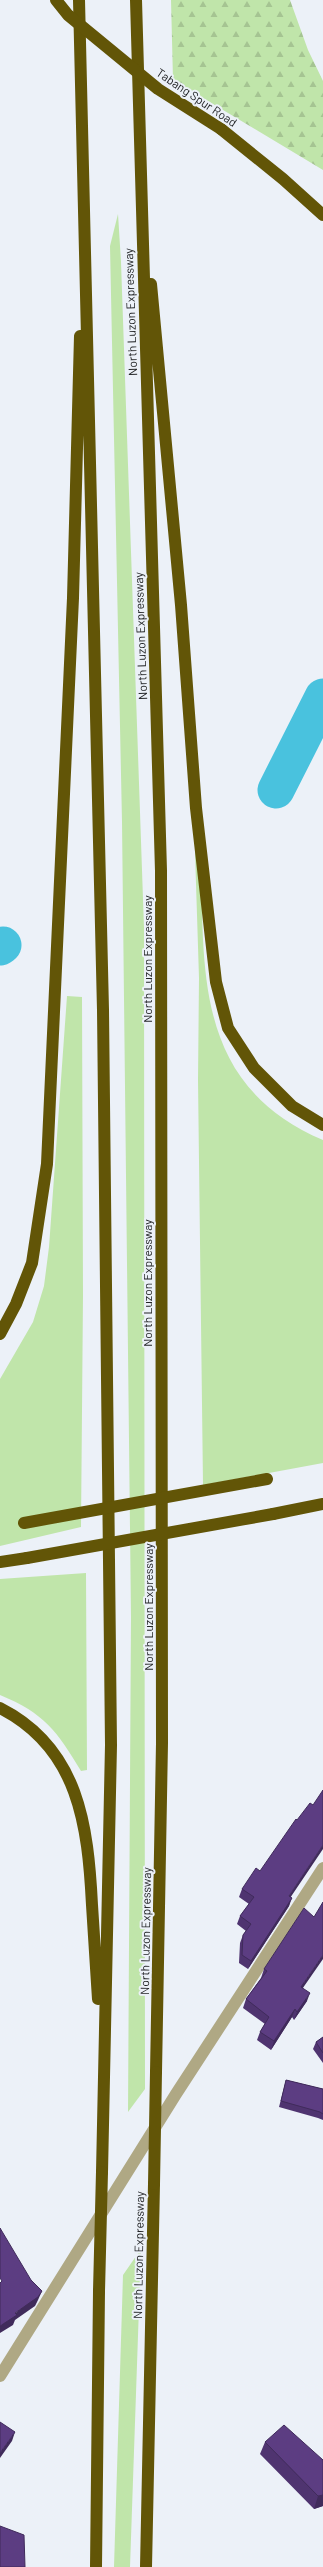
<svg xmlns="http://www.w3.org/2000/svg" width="323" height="2567" font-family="Barlow,sans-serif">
<defs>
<pattern id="forest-firs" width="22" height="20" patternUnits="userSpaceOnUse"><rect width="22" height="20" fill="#c0e5aa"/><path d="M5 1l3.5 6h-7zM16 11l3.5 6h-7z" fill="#a5c492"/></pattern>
</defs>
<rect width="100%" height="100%" fill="#ecf1f8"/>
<path fill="#c0e5aa" d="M 118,214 L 121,262 L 144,928 L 145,2089 L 128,2112 L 131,1617 L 122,822 L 110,246 Z
M 201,851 C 204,971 193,1084 323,1140 L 323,1463 L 203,1485 L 198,1080 L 199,978 L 195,852 Z
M 67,996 L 82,997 L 83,1295 L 81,1527 L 0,1546 L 0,1379 L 33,1322 L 44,1286 L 49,1247 Z
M 86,1573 L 87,1770 L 81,1771 C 57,1731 44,1713 0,1695 L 0,1579 Z
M 141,2249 L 130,2567 L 114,2567 L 123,2275 Z"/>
<path fill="url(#forest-firs)" d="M 171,0 L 290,0 L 308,50 L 323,81 L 323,170 L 173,80 Z"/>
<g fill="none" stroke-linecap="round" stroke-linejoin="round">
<path stroke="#49c2de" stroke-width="37" d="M 276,790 L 323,697
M 0,947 L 3,945"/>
<path stroke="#afa884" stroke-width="12" d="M 0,2376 L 176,2094 L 323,1868"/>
<path stroke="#625507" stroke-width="12" d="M 79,0 L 103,1010 L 111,1745 L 102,2172
M 136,0 L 161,871 L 162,1743 L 156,2072
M 221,129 L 283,179 L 323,215
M 151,284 L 181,605 L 196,808 L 216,982 L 228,1028 L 254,1068 L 292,1106 L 323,1125
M 0,1334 L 16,1304 L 32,1263 L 47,1164 L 73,598 L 80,336
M 273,1514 L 323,1504
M 0,1562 L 27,1558
M 0,1708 C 79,1748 88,1826 92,1905 C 94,1937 96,1968 98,1999
M 96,2567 L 99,2291
M 146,2567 L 154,2184"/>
<path stroke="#625507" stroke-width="12" d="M 56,0 L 68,15 L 158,89 L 221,129
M 24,1523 L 267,1479
M 27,1558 L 273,1514
M 154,2184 L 156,2072
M 99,2291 L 102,2172"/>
</g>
<path fill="#4f3470" d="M 260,1871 L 291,1897 L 289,1906 L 248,1969 L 239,1963 L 240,1943 L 243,1935 L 246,1931 L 237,1924 L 240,1916 L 249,1904 L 239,1897 L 242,1889 Z
M 314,1917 L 303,1988 L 307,2001 L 294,2020 L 292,2017 L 271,2050 L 257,2040 L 260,2032 L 265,2024 L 243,2008 L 246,1999 L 261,1978 L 264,1969 Z
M 323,2037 L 323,2063 L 313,2049 L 316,2042 Z
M 286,2080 L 323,2089 L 323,2120 L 318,2118 L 279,2107 Z
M 265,2442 L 323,2460 L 323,2506 L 314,2509 L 260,2454 Z"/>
<path fill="#402b5b" d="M 323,1845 L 323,1849 L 286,1904 L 289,1896 Z
M 292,1898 L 289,1906 L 248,1969 L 251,1961 Z
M 323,1955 L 323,1959 L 298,1995 L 301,1987 Z
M 310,1993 L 307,2001 L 294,2020 L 297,2012 Z
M 295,2009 L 292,2017 L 271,2050 L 274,2041 Z
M 42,2291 L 38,2300 L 35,2306 L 15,2320 L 13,2325 L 0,2333 L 0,2326 Z
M 15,2432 L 12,2441 L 0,2458 L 0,2453 Z
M 323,2495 L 323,2506 L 314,2509 L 318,2496 Z"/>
<path fill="#5c3d82" stroke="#402b5b" d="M 323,1790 L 323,1845 L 289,1896 L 292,1898 L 251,1961 L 242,1955 L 243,1935 L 251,1924 L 240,1916 L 254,1897 L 242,1889 L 256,1868 L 260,1871 L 296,1819 L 297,1820 L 310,1803 L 313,1805 Z
M 323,1902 L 323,1955 L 301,1987 L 310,1993 L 297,2012 L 295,2009 L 274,2041 L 260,2032 L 269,2017 L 246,1999 L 267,1971 L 264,1969 L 304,1908 L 314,1917 Z
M 323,2037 L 323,2053 L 316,2042 Z
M 286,2080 L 323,2089 L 323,2114 L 320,2112 L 281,2101 Z
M 0,2228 L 31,2280 L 42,2291 L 38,2297 L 15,2313 L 17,2315 L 0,2326 L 0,2283 L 2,2281 L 0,2278 Z
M 0,2422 L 15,2432 L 0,2453 Z
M 284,2425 L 323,2460 L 323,2495 L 318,2496 L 265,2442 Z
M 0,2526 L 24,2535 L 25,2567 L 0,2567 Z"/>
<g text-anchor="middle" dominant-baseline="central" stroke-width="4" stroke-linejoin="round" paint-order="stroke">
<g font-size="12" fill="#222426" stroke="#ecf1f8">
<text transform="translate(197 97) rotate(34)">Tabang Spur Road</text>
<text transform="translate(130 312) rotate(-92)">North Luzon Expressway</text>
<text transform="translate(140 636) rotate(-92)">North Luzon Expressway</text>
<text transform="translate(147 959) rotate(-90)">North Luzon Expressway</text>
<text transform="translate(147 1283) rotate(-90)">North Luzon Expressway</text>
<text transform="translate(148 1607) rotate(-90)">North Luzon Expressway</text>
<text transform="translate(145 1931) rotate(-89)">North Luzon Expressway</text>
<text transform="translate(138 2255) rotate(-89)">North Luzon Expressway</text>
</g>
</g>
</svg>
